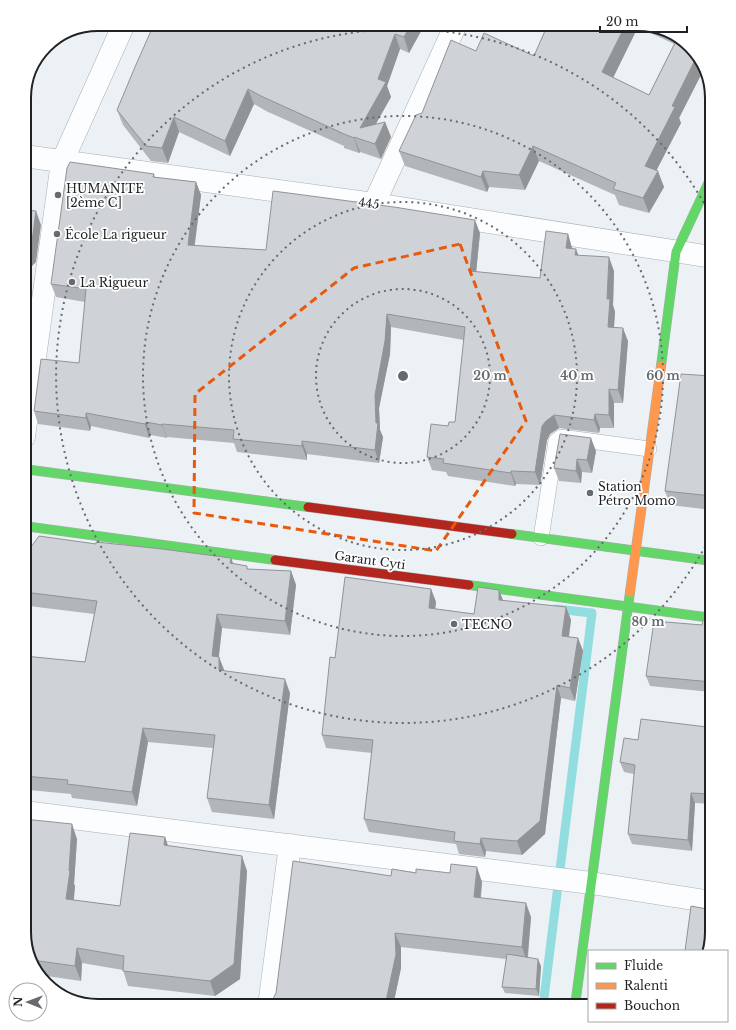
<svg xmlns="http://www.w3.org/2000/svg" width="736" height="1030" viewBox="0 0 736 1030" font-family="'Libre Baskerville',serif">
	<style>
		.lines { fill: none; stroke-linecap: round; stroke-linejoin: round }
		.stream { stroke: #92dde0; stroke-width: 9 }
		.lane-casing { stroke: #abaeb2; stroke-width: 16 }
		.street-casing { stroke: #abaeb2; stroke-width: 23 }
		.fast-casing { stroke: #abaeb2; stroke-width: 10 }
		.slow-casing { stroke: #abaeb2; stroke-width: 10 }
		.jam-casing { stroke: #abaeb2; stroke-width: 10 }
		.lane { stroke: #fcfdfe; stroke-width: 15 }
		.street { stroke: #fcfdfe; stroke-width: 22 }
		.fast { stroke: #63d668; stroke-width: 9 }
		.slow { stroke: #ff974d; stroke-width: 9 }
		.jam { stroke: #b3261e; stroke-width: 9 }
		.wall { fill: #b2b5b9; fill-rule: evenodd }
		.shaded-wall { fill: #919496 }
		.building { fill: #cfd3d7; stroke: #919496 }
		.marked { fill: none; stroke: #e8590c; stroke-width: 3; stroke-dasharray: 8 5; stroke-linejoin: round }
		.ring { fill: none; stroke: #676a6e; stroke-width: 2; stroke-dasharray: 2 4 }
		.poi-dot { fill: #676a6e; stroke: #fff; stroke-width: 1.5 }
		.labels { text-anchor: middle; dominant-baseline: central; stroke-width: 3.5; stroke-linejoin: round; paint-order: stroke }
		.poi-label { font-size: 12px; fill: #1f2124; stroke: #fff; text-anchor: start }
		.street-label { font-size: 12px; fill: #1f2124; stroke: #fff }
		.rim { fill: none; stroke: #1f2124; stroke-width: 2 }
		.centre { fill: #676a6e; stroke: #fff; stroke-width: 2 }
		.ring-label { font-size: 12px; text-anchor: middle; font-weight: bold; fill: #676a6e; stroke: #fff; stroke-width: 3.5; stroke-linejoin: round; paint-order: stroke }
	</style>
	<rect width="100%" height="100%" fill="#ecf1f6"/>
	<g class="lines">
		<path class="stream" d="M543 1006 592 613 556 609"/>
		<g class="lane-casing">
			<path id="lane" d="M541 538 556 441 561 437 649 449"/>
		</g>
		<g class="street-casing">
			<path id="street" d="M24 156 374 204 712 257
				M374 204 456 24
				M24 437 62 162 124 24
				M24 812 591 883 712 902
				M269 1006 290 845"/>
		</g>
		<g class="fast-casing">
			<path id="fast" d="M661 366 676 252 712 175
				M24 469 308 507
				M24 526 275 560
				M512 534 712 561
				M469 585 712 618
				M575 1006 630 592"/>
		</g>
		<g class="slow-casing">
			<path id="slow" d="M630 592 661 366"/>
		</g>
		<g class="jam-casing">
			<path id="jam" d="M308 507 512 534
				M275 560 469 585"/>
		</g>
		<use href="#lane" class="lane"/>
		<use href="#street" class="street"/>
		<use href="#fast" class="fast"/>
		<use href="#slow" class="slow"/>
		<use href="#jam" class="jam"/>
	</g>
	<path class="wall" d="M154 24H425L409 53 400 49 387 86 391 97 376 124 385 122 391 137 381 159 360 152 359 153 344 148V146L266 111 254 104 230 156 179 132 168 163 151 161 123 125 117 110Z
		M548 24H642L675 34 702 61 704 69 679 118 681 123 656 170 664 187 649 213 619 205 615 195 539 161 525 190 489 187 487 192 405 166 399 151 422 113 476 51 534 56ZM638 27 674 44 649 95 613 78Z
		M154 174 155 177 196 182 201 195 194 246 266 250 480 233 476 272 540 278 568 234 572 248 578 255 614 271 613 305 615 312 614 327 628 341 623 403H614V428H600L599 433 559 428 550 434 547 440 540 485 516 484 515 486 448 476 446 472 432 470 427 457 448 426 455 422 464 340 391 327 390 354 379 408 380 430 383 437 379 463 307 454V460L237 452 234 443 167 437V438L151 435 149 438 91 426 90 431 38 424 34 411 79 363 85 302 56 297 51 284Z
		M712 376V510L670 505 665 491Z
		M596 451 592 473 582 472 581 483 559 481 554 468Z
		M96 544 231 558 233 563 249 569 291 571 296 585 290 635 222 628 219 657 224 671 290 693 274 819 212 812 207 798 213 748 148 742 137 806 72 798 71 794 29 790 24 776 27 756H24V656L85 662 94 614 29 606 24 594V589Z
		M431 589 436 602 435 609 474 614 499 590 503 601 566 607 571 620 569 637 578 638 583 651 575 701 561 698 545 834 522 855 486 851 485 857 459 854 456 844 369 832 364 819 372 753 326 748 322 735 335 658Z
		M712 619V804L695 803 692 851 632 844 628 834 634 774 624 772 620 762 638 740 707 727 711 692 650 686 646 676 702 625Z
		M165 837 168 846 247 871 240 979 215 996 128 986 123 970 82 963 81 981 40 975 34 969 24 932 77 839 74 884 75 886 74 900 120 906Z
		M416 873 482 882 481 898 531 917 528 958 541 966 539 996 505 993 502 987 506 959 401 947V968L393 1006H273L391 876Z"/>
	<path class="shaded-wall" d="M411 24H425L409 53 404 37Z
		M626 24H637L638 27 608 88 602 72Z
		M395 34 400 49 387 86 391 97 366 141 360 128Z
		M697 56 702 61 704 69 679 118 681 123 651 181 645 166 672 106Z
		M248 89 254 104 230 156 225 141Z
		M174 117 179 132 168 163 162 148Z
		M385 122 391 137 381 159 375 144Z
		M354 137 360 152 359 153 354 138Z
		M533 146 539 161 525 190 519 175Z
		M483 171 489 187 487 192 481 177Z
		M658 171 664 187 649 213 643 198Z
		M196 182 201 195 193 259 188 245Z
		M36 211 41 225 36 262 24 274V256Z
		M475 220 480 233 475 284 470 271Z
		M568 234 572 248 571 261 566 248Z
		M576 249 581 262 575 255Z
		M609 257 614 271 613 305 615 312 613 340 608 327 607 299Z
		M387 314 391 327 390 354 379 408 380 430 383 437 379 463 375 450V395Z
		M623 328 628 341 623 403 618 390Z
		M609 389 614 403V428L609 415Z
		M86 413 91 426 90 431 86 418Z
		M595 414 600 428 599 433 594 420Z
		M554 415 559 428 550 434 547 440 540 485 535 472 542 426 546 421Z
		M146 422 151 435 149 438 145 424Z
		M162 424 167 437V438L162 425Z
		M591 438 596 451 592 473 587 460Z
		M302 441 307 454V460L302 446Z
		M577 459 582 472 581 483 576 471Z
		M511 471 516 484 515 486 511 473Z
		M231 558 236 572 230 563Z
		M291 571 296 585 290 635 285 621Z
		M431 589 436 602 434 621 429 608Z
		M499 590 504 603 499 600Z
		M566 607 571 620 567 649 562 636Z
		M217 614 222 628 217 670 212 656Z
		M578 638 583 651 575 701 570 688Z
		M219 657 225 672 219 670Z
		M285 679 290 693 274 819 269 805Z
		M557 685 561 698 545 834 522 855 517 841Z
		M143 728 148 742 137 806 132 792Z
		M691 793 695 803 692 851 688 840Z
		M72 824 77 839 74 884 75 886 72 914 66 899 69 871Z
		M165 837 170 852 164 845Z
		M481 838 486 851 485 857 480 844Z
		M242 856 247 871 240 979 215 996 210 981Z
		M477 867 482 882 479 911 474 897Z
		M526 903 531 917 527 962 522 947Z
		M395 933 401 947V968L393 1006H385Z
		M77 948 82 963 81 981 75 966Z
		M538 959 541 966 539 996 536 989Z"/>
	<path class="building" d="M154 24H411L404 37 395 34 378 79 386 82 360 128 385 122 375 144 354 137V138L339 132H340L261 96 248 89 225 141 174 117 162 148 146 146 117 110 135 67Z
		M548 24H626L602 72 649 95 678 37 697 56 672 106 675 107 645 166 658 171 643 198 613 189 616 183 533 146 519 175 483 171 481 177 399 151 416 115 422 113 451 40 476 51 484 33 534 56Z
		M70 162 154 174 153 177 196 182 188 245 266 250 273 191 394 207 475 220 470 271 540 278 546 231 568 234 566 248 576 249 575 255 609 257 607 299H610L608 327 623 328 618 390 609 389V415L595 414 594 420 554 415 546 421 542 426 535 472 511 471V473L443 463 444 459 427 457 431 424 448 426 449 422H455L465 327 387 314 385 341 375 395 376 423H378L375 450 302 441V446L233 439 234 430 162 424V425L146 422 145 424 86 413V418L34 411 41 359 79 363 86 289 51 284 67 168Z
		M24 210 36 211 31 249 24 256Z
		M681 374 712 376V496L665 491Z
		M560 434 591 438 587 460 577 459 576 471 554 468Z
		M39 536 96 544V542L162 549 231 558 230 563 247 566V569L291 571 285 621 217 614 212 656 219 657V670L285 679 269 805 207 798 215 735 143 728 132 792 67 784 68 780 24 776 30 743 24 742V656L85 662 97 601 24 592 31 547Z
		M345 577 431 589 429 608 474 614 478 587 499 590V600L566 607 562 636 578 638 570 688 557 685 540 821 517 841 481 838 480 844 454 841 455 832 364 819 373 740 322 735 330 657 335 658Z
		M712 619V682L646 676 654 621 702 625 703 620Z
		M712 688V794L691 793 688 840 628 834 635 765 620 762 624 738 638 740 641 719 707 727Z
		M24 819 72 824 69 871H70L66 899 120 906 130 833 165 837 164 845 242 856 234 964 210 981 123 971 124 956 77 948 75 966 32 960 24 932Z
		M293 861 391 876 392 869 416 873V869L450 873 451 864 477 867 474 897 526 903 522 947 395 933 396 954 385 1006H273V999L276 993Z
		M691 906 712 910V932L707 951H685Z
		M507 954 538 959 536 989 502 987Z"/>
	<path class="marked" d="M460 244 526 421 436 551 194 513 195 394 354 268Z"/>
	<g class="ring">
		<circle cx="403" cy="376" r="87"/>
		<circle cx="403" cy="376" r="174"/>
		<circle cx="403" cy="376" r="260"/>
		<path d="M711 536A347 347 0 1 1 711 216"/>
	</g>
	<g class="poi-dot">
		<circle cx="58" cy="195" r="4"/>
		<circle cx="57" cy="234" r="4"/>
		<circle cx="72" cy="282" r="4"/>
		<circle cx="590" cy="493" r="4"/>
		<circle cx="454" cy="624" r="4"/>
	</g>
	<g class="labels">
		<g class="poi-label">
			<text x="66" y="188">HUMANITE<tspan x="66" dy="14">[2ème C]</tspan></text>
			<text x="65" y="234">École La rigueur</text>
			<text x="80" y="282">La Rigueur</text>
			<text x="598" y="486">Station<tspan x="598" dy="14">Pétro Momo</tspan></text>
			<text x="462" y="624">TECNO</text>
		</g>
		<g class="street-label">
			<text transform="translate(369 203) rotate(8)">445</text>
			<text transform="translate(370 560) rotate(8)">Garant Cyti</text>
		</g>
	</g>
	<path d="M0 0H736V1030H0ZM98 31H638A67 67 0 0 1 705 98V932A67 67 0 0 1 638 999H98A67 67 0 0 1 31 932V98A67 67 0 0 1 98 31Z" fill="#fff" fill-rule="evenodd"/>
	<path class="rim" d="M98 31H638A67 67 0 0 1 705 98V932A67 67 0 0 1 638 999H98A67 67 0 0 1 31 932V98A67 67 0 0 1 98 31Z"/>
	<circle cx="403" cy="376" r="6" class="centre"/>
	<g class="ring-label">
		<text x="490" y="380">20 m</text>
		<text x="577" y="380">40 m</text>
		<text x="663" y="380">60 m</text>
		<text x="648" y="626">80 m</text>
	</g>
	<rect x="588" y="950" width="140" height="72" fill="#ffffff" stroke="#a5a6a7"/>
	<rect x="596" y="963" width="20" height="6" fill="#63d668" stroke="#a5a6a7"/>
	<text x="624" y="970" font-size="12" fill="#1f2124">Fluide</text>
	<rect x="596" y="983" width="20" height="6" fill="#ff974d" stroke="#a5a6a7"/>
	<text x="624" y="990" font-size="12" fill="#1f2124">Ralenti</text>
	<rect x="596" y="1003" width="20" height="6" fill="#b3261e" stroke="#a5a6a7"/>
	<text x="624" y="1010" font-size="12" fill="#1f2124">Bouchon</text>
	<g transform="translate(28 1002) rotate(271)"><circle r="19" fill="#ffffff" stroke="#a5a6a7"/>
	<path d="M0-3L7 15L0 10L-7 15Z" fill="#676a6e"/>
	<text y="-6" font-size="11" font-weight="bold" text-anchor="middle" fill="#1f2124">N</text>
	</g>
	<path d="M600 26v6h87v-6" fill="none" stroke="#1f2124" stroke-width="2"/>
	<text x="606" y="26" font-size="12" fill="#1f2124" stroke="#ffffff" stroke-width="3" paint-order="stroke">20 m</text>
</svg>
